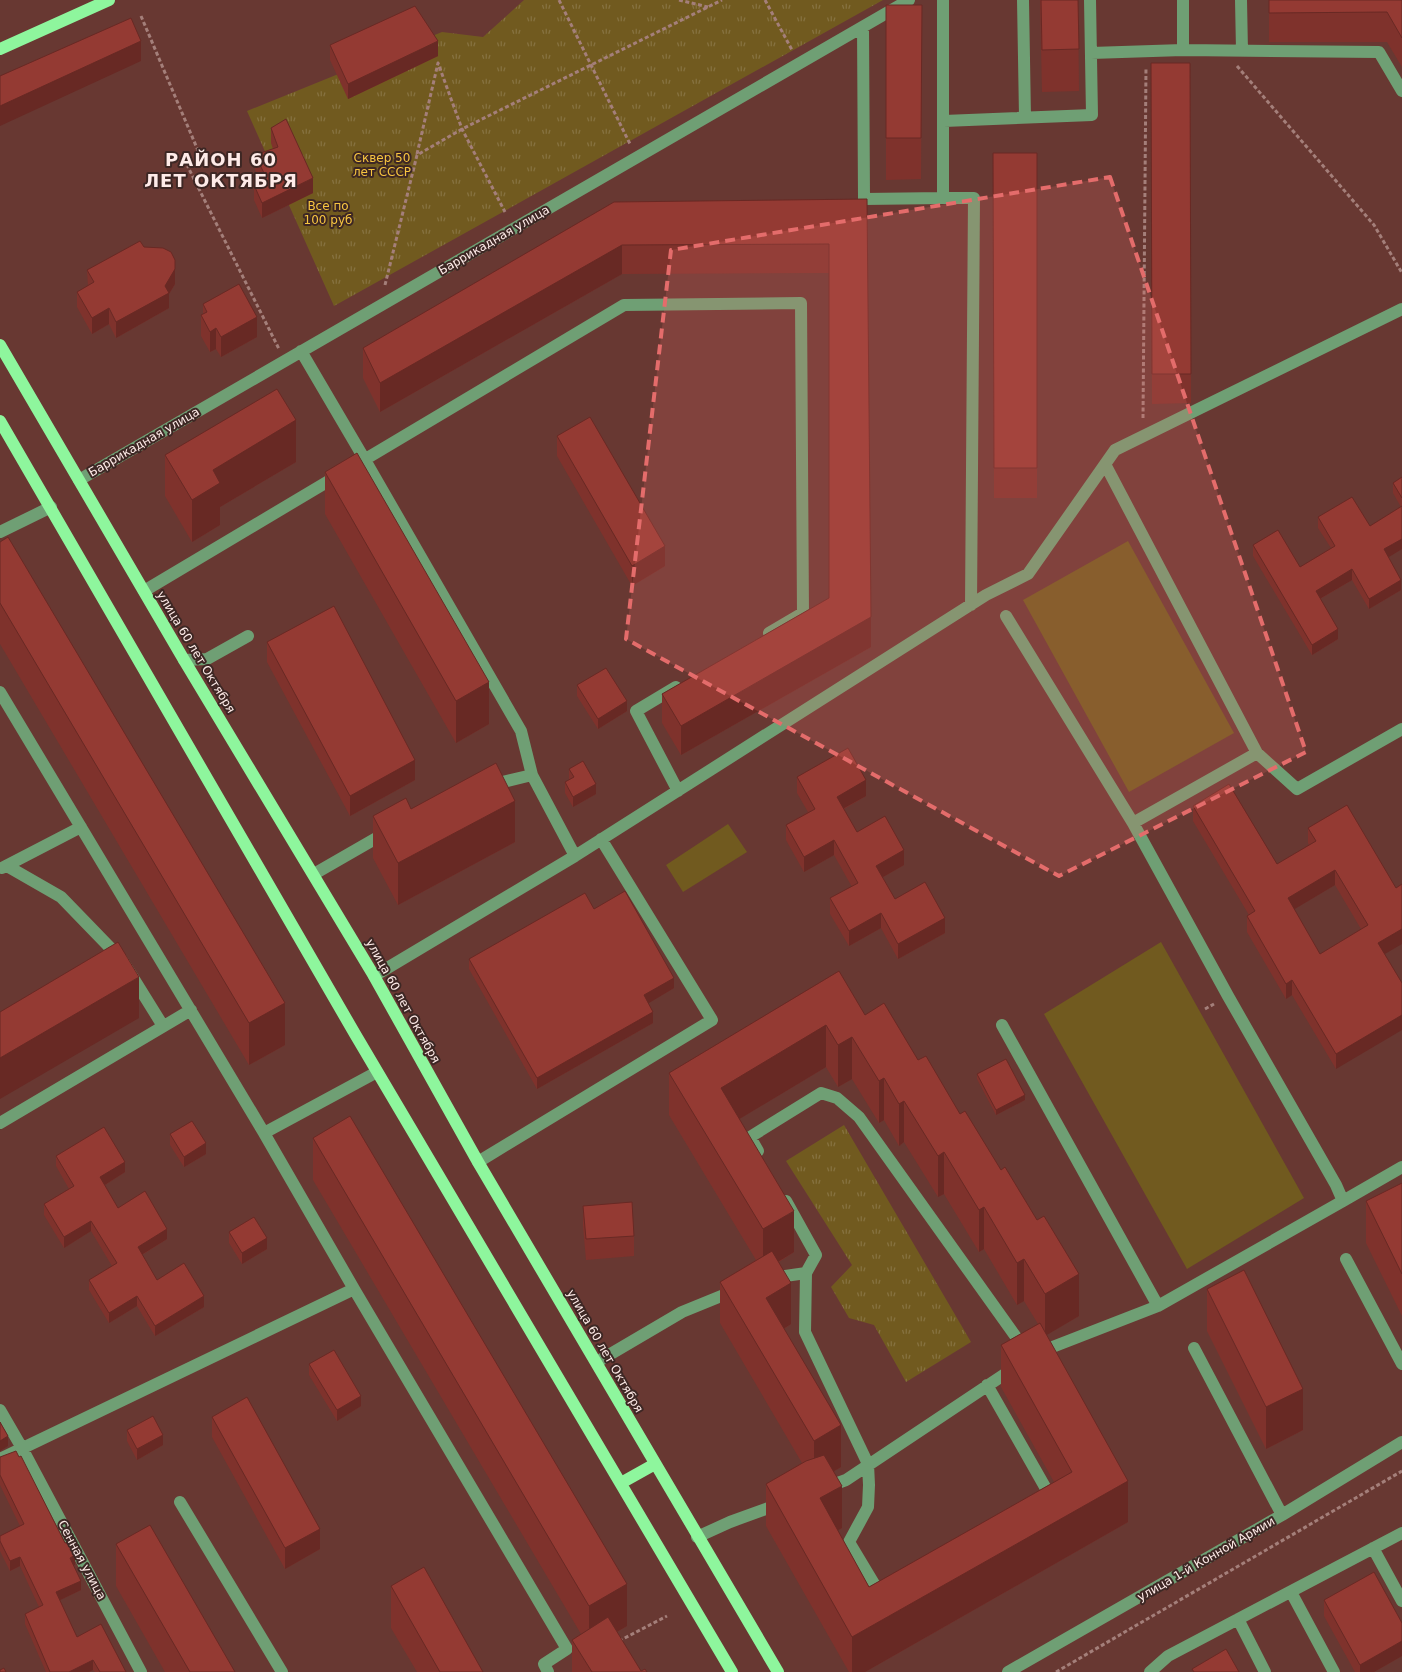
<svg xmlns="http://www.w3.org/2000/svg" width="1402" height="1672" viewBox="0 0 1402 1672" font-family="'DejaVu Sans',sans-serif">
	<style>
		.grass { fill: #715a1f }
		.park { fill: url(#park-tufts) }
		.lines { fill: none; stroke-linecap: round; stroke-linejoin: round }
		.path { stroke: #a47f7a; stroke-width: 3; stroke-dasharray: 4 2.5; stroke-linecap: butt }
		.minor { stroke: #6f9f74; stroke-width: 12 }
		.major { stroke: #8ef69d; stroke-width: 12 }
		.wall { fill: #7f322c; fill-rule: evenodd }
		.shaded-wall { fill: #682924 }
		.building { fill: #943a33; stroke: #682924; fill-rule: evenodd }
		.marked { fill: #e46c6b; fill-opacity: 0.2; stroke: #e46c6b; stroke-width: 4; stroke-dasharray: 10 6; stroke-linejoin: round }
		.labels { text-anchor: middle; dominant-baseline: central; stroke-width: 4; stroke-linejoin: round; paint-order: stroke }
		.park-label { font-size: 12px; fill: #f7c540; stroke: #3d2724 }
		.street-label { font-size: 12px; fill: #feebe8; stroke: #3d2724 }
		.district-label { font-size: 18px; font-weight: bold; letter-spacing: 1px; fill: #feebe8; stroke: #3d2724 }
	</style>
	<defs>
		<pattern id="park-tufts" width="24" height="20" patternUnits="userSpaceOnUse" patternTransform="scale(1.25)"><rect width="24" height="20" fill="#715a1f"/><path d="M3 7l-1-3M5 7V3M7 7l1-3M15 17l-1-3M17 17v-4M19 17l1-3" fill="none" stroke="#867240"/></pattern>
	</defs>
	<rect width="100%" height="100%" fill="#683832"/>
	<path class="grass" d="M1128 541 1234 733 1129 792 1023 600Z
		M728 824 747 852 683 892 666 865Z
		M1161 942 1304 1198 1187 1269 1044 1014Z"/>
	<path class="park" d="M524 0H883L334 306 247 111 442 32 483 37Z
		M844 1125 971 1342 906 1382 874 1325 849 1318 831 1287 852 1265 786 1161Z"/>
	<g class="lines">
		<path class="path" d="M559 0 630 144
			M679 0 708 7
			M765 0 792 50
			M141 16 202 160 188 167 279 349
			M1237 66 1374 225 1402 273
			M417 154 438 63 462 129 505 212
			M385 285 417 155 462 129 722 0
			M1143 418 1146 67
			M1205 1009 1214 1004
			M619 1641 667 1616
			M1056 1672 1402 1471"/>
		<path class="minor" d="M1023 0 1025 117
			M1183 0V50
			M1241 0 1242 51
			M863 27 864 199 943 198V0
			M1091 53 1183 50 1379 52 1402 91
			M944 121 1092 115 1090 0
			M943 198H974L971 605
			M301 351 365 460 521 731 532 775
			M1105 464 1257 753 1297 789 1402 729
			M79 480 909 0
			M0 532 51 507
			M144 591 624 305 801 303 803 613 769 633
			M1006 616 1133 823 1228 996 1336 1185 1343 1201 1402 1167
			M184 660 207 659 248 636
			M676 687 636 711 678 791
			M0 692 264 1133
			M490 785 532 775 575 856
			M1133 823 1257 753
			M7 866 61 897 122 960 163 1026
			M2 868 81 827
			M314 874 387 832
			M374 976 575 856 986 595 1028 574 1115 450 1402 309
			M1002 1025 1158 1306
			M0 1123 191 1010
			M758 1151 750 1137 821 1093 837 1098 859 1117 1026 1351
			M478 1162 712 1020 601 839
			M786 1201 816 1255 806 1273 805 1332 868 1464 869 1485 868 1507 849 1542 882 1597
			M1346 1259 1402 1364
			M771 1278 806 1273
			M354 1289 567 1649 544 1664 548 1672
			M1194 1348 1282 1515
			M1037 1353 1158 1306 1343 1201
			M597 1362 682 1312 736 1290
			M987 1385 1053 1501
			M0 1410 22 1448 141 1672
			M0 1459 354 1289 264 1133 377 1072
			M824 1488 846 1480 1014 1368
			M180 1502 282 1672
			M697 1537 730 1522 782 1503
			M1373 1548 1402 1601
			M1291 1592 1334 1672
			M1238 1619 1265 1672
			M1008 1672 1282 1515 1402 1442
			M1150 1672 1168 1656 1402 1533"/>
		<path class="major" d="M0 49 109 0
			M0 345 184 660 374 976 478 1162 778 1672
			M0 421 355 1034 732 1672
			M621 1483 655 1464"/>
	</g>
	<path class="wall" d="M1040 0H1078L1079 91 1042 92Z
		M1269 0H1402V67L1387 42H1269Z
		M886 5H922L921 179 886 180Z
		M330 45 438 56 348 99 330 60Z
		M1151 63H1190L1191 403 1152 404Z
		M271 128 313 193 262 218 254 200V185L260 181 255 170V155L273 149 271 143Z
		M993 153H1037V498H994Z
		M867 199 871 647 681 755 662 723V694L829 598V273L622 274 380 412 363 378V348L614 202Z
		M144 247 175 284 169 294V308L116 338 109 324 92 334 77 307V292L88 286 87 270Z
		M203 304 257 337 221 357 216 349 210 352 201 336V315L203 314Z
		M557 436 665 566 632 586 557 456Z
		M165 455 296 462 220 507V525L192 542 165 496Z
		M325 472 489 724 456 743 325 514Z
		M1402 477V549L1388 557 1401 590 1369 609 1352 580 1320 599 1338 639 1312 655 1253 556V545L1300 567 1331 548 1318 528V517L1370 526 1401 507 1393 493V483Z
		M0 542 285 1045 249 1065 0 644Z
		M267 642 415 780 350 816 267 662Z
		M577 685 627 711 598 729 577 696Z
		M569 769 596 794 573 807 565 793V782L569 780Z
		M797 777 866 796 844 809 857 832 904 865 883 877 895 899 945 933 898 959 881 928 849 946 830 914V898L852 887 834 855 804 872 786 840V825L808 812 797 793Z
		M1347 805 1385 954 1336 1069 1292 995 1286 999 1247 932V916L1249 915 1193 821V806L1277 864 1309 845 1308 843V828ZM1335 885 1361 929 1320 954 1294 909Z
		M411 809 515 842 398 905 373 858V816Z
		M594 909 674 988 648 1003 653 1023 537 1089 469 969V959Z
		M839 971 865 1015 918 1060 960 1114 1037 1220 1079 1316 1046 1335 1128 1522 865 1672H849L766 1526V1484L802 1463 720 1323V1282L756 1260 669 1115V1073ZM826 1067 838 1087 852 1079 879 1123 884 1120 899 1146 904 1142 938 1197 944 1194 979 1252 984 1249 1017 1305 1024 1301 1038 1324 1001 1345V1387L1054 1482 869 1587 837 1530 842 1528 834 1471 841 1467 784 1329 791 1324 779 1262 794 1252 739 1119Z
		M977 1074 1025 1100 996 1115 977 1079Z
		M170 1134 206 1154 184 1167 170 1145Z
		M313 1138 627 1626 617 1632 641 1671 647 1672H572V1640L581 1634 313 1180Z
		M56 1156 125 1172 105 1185 118 1208 167 1239 142 1255 157 1280 204 1307 155 1336 137 1306 109 1323 89 1290V1280L112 1266 91 1231 64 1248 44 1215V1204L69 1189 56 1166Z
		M1402 1183V1316L1366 1243V1201Z
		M583 1206 634 1236V1256L586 1260 583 1226Z
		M229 1232 267 1249 242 1264 229 1243Z
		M1207 1289 1303 1430 1266 1449 1207 1331Z
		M309 1364 361 1406 337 1421 309 1375Z
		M212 1417 320 1549 285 1569 212 1437Z
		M127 1430 163 1445 137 1460 127 1441Z
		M0 1457 75 1565 74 1566 81 1590 60 1600 77 1637 126 1672H95L93 1670 89 1672H46L25 1624V1614L39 1607 20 1566 10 1571 0 1551V1536L20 1526 0 1485Z
		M116 1544 235 1672H165L116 1586Z
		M391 1586 483 1672H417L391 1628Z
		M1324 1600 1402 1623V1656L1374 1672H1355L1324 1616Z"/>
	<path class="shaded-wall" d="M141 41V61L0 126V106Z
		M438 41V56L348 99V84Z
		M313 178V193L262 218V203Z
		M622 245V274L380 412V383Z
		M175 260V284L169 294V308L116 338V322Z
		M109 308V324L92 334V318Z
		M257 317V337L221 357V337Z
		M216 328V349L210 352V332Z
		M296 420V462L220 507V525L192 542V500L213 470Z
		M1402 539V549L1384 560V549Z
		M665 546V566L632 586V566Z
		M1352 569V580L1316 601V591Z
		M1401 580V590L1369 609V599Z
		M871 617V647L681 755V726Z
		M1338 629V639L1312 655V645Z
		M489 682V724L456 743V701Z
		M627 701V711L598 729V719Z
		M415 760V780L350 816V796Z
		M866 780V796L837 812V797Z
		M596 784V794L573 807V797Z
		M515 801V842L398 905V863Z
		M834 840V855L804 872V857Z
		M904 850V865L876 881V866Z
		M1335 870V885L1288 913V898Z
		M881 913V928L849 946V931Z
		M945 918V933L898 959V944Z
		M1402 929V944L1378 958V943Z
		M139 977V1018L0 1099V1058Z
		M674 978V988L644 1006V995Z
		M1292 980V995L1286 999V984Z
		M285 1003V1045L249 1065V1023Z
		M653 1012V1023L537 1089V1078Z
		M1402 1015V1030L1336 1069V1054Z
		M826 1025V1067L721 1130V1088Z
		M852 1037V1079L838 1087V1045Z
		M884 1078V1120L879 1123V1081Z
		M1025 1095V1100L996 1115V1110Z
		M904 1101V1142L899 1146V1104Z
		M206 1143V1154L184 1167V1157Z
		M944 1152V1194L938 1197V1156Z
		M125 1162V1172L100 1188V1177Z
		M984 1207V1249L979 1252V1210Z
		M794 1211V1252L763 1271V1229Z
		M91 1221V1231L64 1248V1237Z
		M167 1229V1239L138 1257V1247Z
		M267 1238V1249L242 1264V1253Z
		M1024 1259V1301L1017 1305V1263Z
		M1079 1274V1316L1045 1336V1294Z
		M791 1283V1324L766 1340V1298Z
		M137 1296V1306L109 1323V1313Z
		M204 1296V1307L155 1336V1326Z
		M1303 1389V1430L1266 1449V1407Z
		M361 1396V1406L337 1421V1410Z
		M841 1425V1467L814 1483V1441Z
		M163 1435V1445L137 1460V1449Z
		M8 1436V1446L0 1451V1441Z
		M1128 1481V1522L865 1672H852V1637Z
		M842 1486V1528L820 1540V1498Z
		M320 1529V1549L285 1569V1548Z
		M75 1555V1565L70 1567V1558Z
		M20 1557V1566L10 1571V1561Z
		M81 1581V1590L56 1602V1592Z
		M627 1584V1626L589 1648V1606Z
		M1402 1641V1656L1374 1672H1360V1665Z
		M93 1660V1670L89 1672H69Z"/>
	<path class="building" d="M1041 0H1078L1079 49 1042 50Z
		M1269 0H1402V38L1387 12 1269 13Z
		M886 5H922L921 138H886Z
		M415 6 438 41 348 84 330 45Z
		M131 18 141 41 0 106V76Z
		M1151 63H1190L1191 374H1152Z
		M286 119 313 178 262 203 254 185 266 177 255 155 278 147 271 128Z
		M993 153H1037V468H994Z
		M867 199 871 617 681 726 662 694 829 598V244L622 245 380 383 363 348 614 202Z
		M140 241 144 247 163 248 171 252 175 260V269L165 286 169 293 116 322 109 308 92 318 77 292 94 282 87 270Z
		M239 284 257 317 221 337 216 328 210 332 201 315 207 312 203 304Z
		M277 389 296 420 213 470 220 483 192 500 165 455Z
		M590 417 665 546 632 566 557 436Z
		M357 453 489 682 456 701 325 472Z
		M1402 477V498L1393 483Z
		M1352 497 1370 526 1402 506V539L1384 549 1401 580 1369 599 1352 569 1316 591 1338 629 1312 645 1253 545 1278 530 1300 567 1335 546 1318 517Z
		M8 537 285 1003 249 1023 0 603V542Z
		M334 606 415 760 350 796 267 642Z
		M606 668 627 701 598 719 577 685Z
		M848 748 866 780 837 797 857 832 885 816 904 850 876 866 895 899 925 882 945 918 898 944 881 913 849 931 830 898 858 883 834 840 804 857 786 825 815 809 797 777Z
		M583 761 596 784 573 797 565 782 574 777 569 769Z
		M496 763 515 801 398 863 373 816 406 798 411 809Z
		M1229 784 1277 864 1316 841 1308 828 1347 805 1396 888 1402 884V929L1378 943 1402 983V1015L1336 1054 1292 980 1286 984 1247 916 1255 911 1193 806ZM1335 870 1368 925 1320 954 1288 898Z
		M625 891 674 978 644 995 653 1012 537 1078 469 959 585 893 594 909Z
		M118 942 139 977 0 1058V1012Z
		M839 971 865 1015 884 1003 918 1060 926 1056 960 1114 965 1111 1001 1170 1005 1167 1037 1220 1044 1216 1079 1274 1045 1294 1024 1259 1017 1263 984 1207 979 1210 944 1152 938 1156 904 1101 899 1104 884 1078 879 1081 852 1037 838 1045 826 1025 721 1088 794 1211 763 1229 669 1073Z
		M1006 1059 1025 1095 996 1110 977 1074Z
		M350 1116 627 1584 589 1606 313 1138Z
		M192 1121 206 1143 184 1157 170 1134Z
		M104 1127 125 1162 100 1177 118 1208 145 1191 167 1229 138 1247 157 1280 184 1263 204 1296 155 1326 137 1296 109 1313 89 1280 117 1263 91 1221 64 1237 44 1204 74 1186 56 1156Z
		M1402 1183V1274L1366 1201Z
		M632 1202 634 1236 586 1239 583 1206Z
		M254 1217 267 1238 242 1253 229 1232Z
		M772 1251 791 1283 766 1298 841 1425 814 1441 720 1282Z
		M1244 1270 1303 1389 1266 1407 1207 1289Z
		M1040 1323 1128 1481 852 1637 766 1484 806 1461 824 1455 842 1486 820 1498 869 1587 1072 1472 1001 1345Z
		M334 1350 361 1396 337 1410 309 1364Z
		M247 1397 320 1529 285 1548 212 1417Z
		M153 1416 163 1435 137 1449 127 1430Z
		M0 1422 8 1436 0 1441Z
		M16 1451 19 1457 21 1456 65 1543 68 1542 75 1555 70 1558 81 1581 56 1592 77 1637 101 1624 126 1672H100L93 1660 69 1672H50L25 1614 43 1605 20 1557 10 1561 0 1541V1536L24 1524 0 1475V1457Z
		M150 1525 235 1672H190L116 1544Z
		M424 1567 483 1672H440L391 1586Z
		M1374 1572 1402 1623V1641L1360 1665 1324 1600Z
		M608 1617 641 1671 645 1669 647 1672H592L572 1640Z
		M1226 1649 1239 1672H1194L1192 1669Z
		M4 1668 6 1672H0V1670Z"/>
	<path class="marked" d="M1110 177 1306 752 1059 876 626 639 671 250Z"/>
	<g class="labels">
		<g class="park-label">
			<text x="382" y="158">Сквер 50<tspan x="382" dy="14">лет СССР</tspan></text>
			<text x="328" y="206">Все по<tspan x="328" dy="14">100 руб</tspan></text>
		</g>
		<g class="street-label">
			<text transform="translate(494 240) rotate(-30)">Баррикадная улица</text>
			<text transform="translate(144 442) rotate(-30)">Баррикадная улица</text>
			<text transform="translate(196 652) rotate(59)">улица 60 лет Октября</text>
			<text transform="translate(403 1001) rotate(61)">улица 60 лет Октября</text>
			<text transform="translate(605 1351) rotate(60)">улица 60 лет Октября</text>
			<text transform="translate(1206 1559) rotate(-30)">улица 1-й Конной Армии</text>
			<text transform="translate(82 1560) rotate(62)">Сенная улица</text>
		</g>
		<g class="district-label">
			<text x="221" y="159">РАЙОН 60<tspan x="221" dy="21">ЛЕТ ОКТЯБРЯ</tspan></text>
		</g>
	</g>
</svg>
